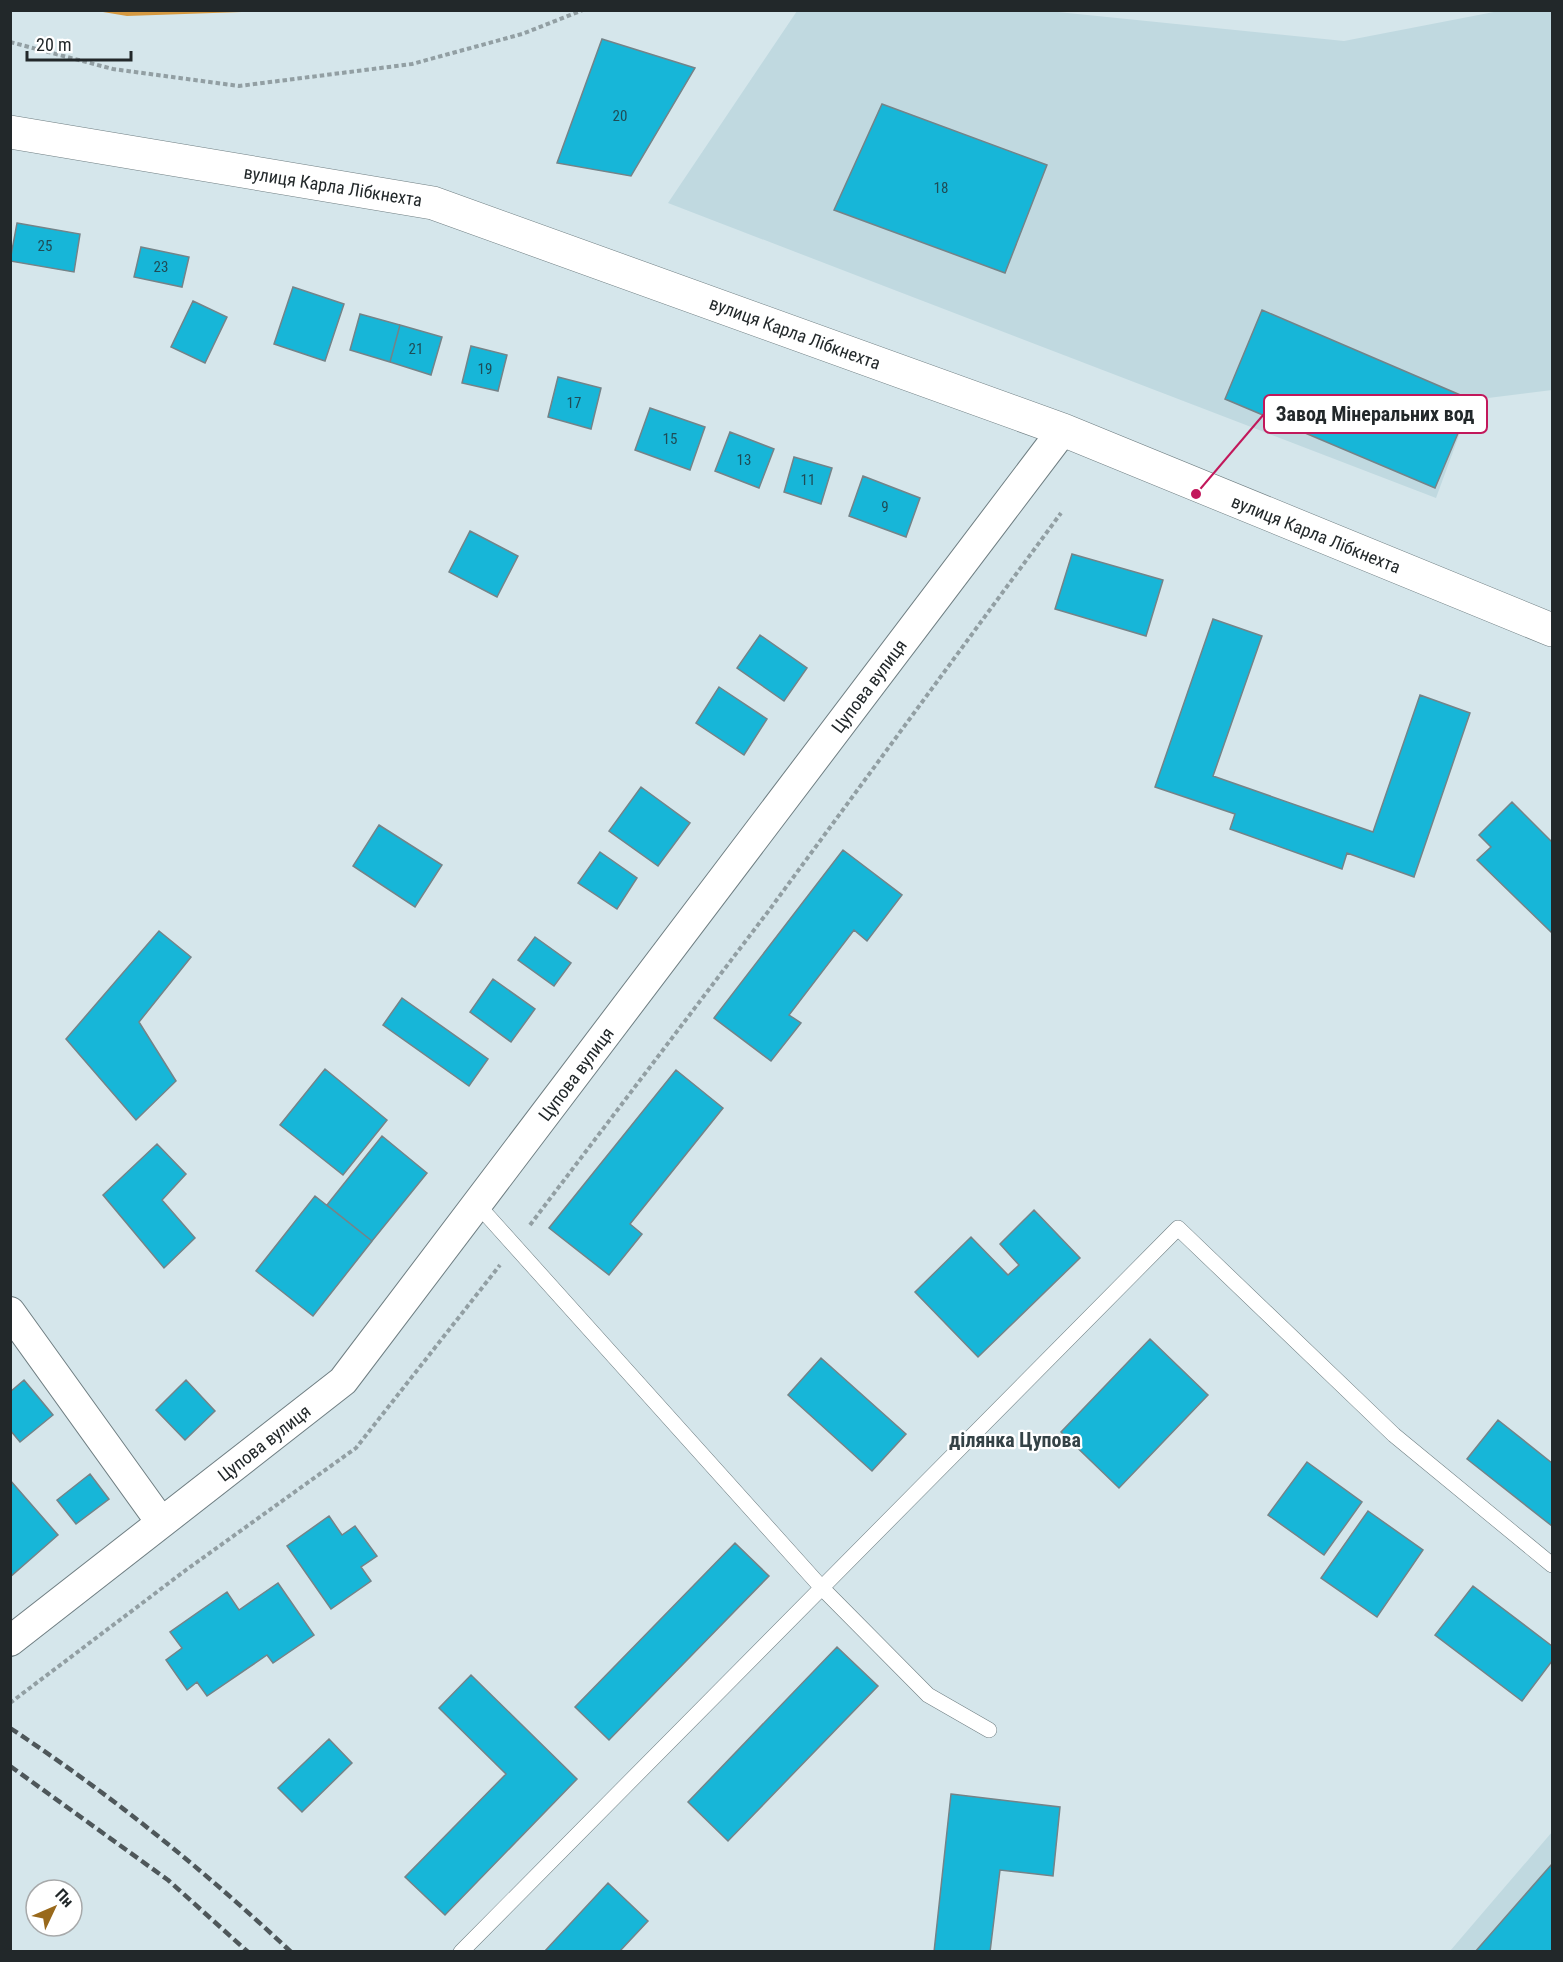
<svg xmlns="http://www.w3.org/2000/svg" width="1563" height="1962" viewBox="0 0 1563 1962" font-family="'Roboto Condensed',sans-serif">
	<style>
		.built { fill: #c0d9e0 }
		.water { fill: #d59940 }
		.building { fill: #17b6d8; stroke: #748388; stroke-width: 1.5 }
		.lines { fill: none; stroke-linecap: round; stroke-linejoin: round }
		.lane-casing { stroke: #6f7e82; stroke-width: 16 }
		.street-casing { stroke: #6f7e82; stroke-width: 32 }
		.secondary-casing { stroke: #6f7e82; stroke-width: 34 }
		.path { stroke: #929fa3; stroke-width: 4; stroke-dasharray: 4.5 3; stroke-linecap: butt }
		.lane { stroke: #fff; stroke-width: 15 }
		.street { stroke: #fff; stroke-width: 30 }
		.secondary { stroke: #fff; stroke-width: 33 }
		.rail { stroke: #4e575a; stroke-width: 4.5; stroke-dasharray: 9 4.5; stroke-linecap: butt }
		.labels { text-anchor: middle; dominant-baseline: central; stroke-width: 4.5; stroke-linejoin: round; paint-order: stroke }
		.number-label { font-size: 15px; fill: #1f4c56 }
		.street-label { font-size: 18px; fill: #22282a; stroke: #fff }
		.neighbourhood-label { font-size: 20px; font-weight: bold; fill: #344246; stroke: #fff }
		.leader { fill: none; stroke: #c2185b; stroke-width: 2 }
		.callout-dot { fill: #c2185b; stroke: #fff; stroke-width: 2 }
		.callout { fill: #fff; stroke: #c2185b; stroke-width: 2 }
		.callout-label { font-size: 20px; text-anchor: middle; font-weight: bold; fill: #22282a }
	</style>
	<rect width="100%" height="100%" fill="#d5e6eb"/>
	<path class="built" d="M797 11H1048L1344 41 1499 11H1552V390L1472 400 1436 498 668 203Z
		M1552 1832V1951H1450Z"/>
	<path class="water" d="M97 11H267L127 16Z"/>
	<path class="building" d="M602 39 695 68 631 176 557 163Z
		M882 104 1047 165 1005 273 834 210Z
		M17 223 80 234 74 272 10 261Z
		M141 247 189 257 182 287 134 277Z
		M293 287 344 304 325 361 274 344Z
		M193 301 227 317 205 363 171 347Z
		M1262 310 1472 400 1435 488 1225 399Z
		M360 314 400 325 390 362 350 350Z
		M400 325 442 337 431 375 390 362Z
		M471 346 507 355 498 391 462 383Z
		M558 377 601 388 591 429 548 417Z
		M650 408 705 427 690 470 635 450Z
		M730 432 774 449 759 488 715 471Z
		M794 457 832 468 821 504 784 492Z
		M863 476 920 498 906 537 849 516Z
		M470 531 518 556 497 597 449 572Z
		M1072 554 1163 580 1146 636 1055 609Z
		M1213 619 1262 636 1213 776 1373 832 1420 695 1470 713 1414 877 1347 853 1342 869 1230 829 1235 814 1155 787Z
		M760 635 807 668 784 701 737 668Z
		M719 687 767 719 744 755 696 723Z
		M641 787 690 823 658 866 609 831Z
		M1512 802 1552 842V933L1477 860 1491 847 1479 835Z
		M379 825 442 865 415 907 353 866Z
		M843 850 902 895 867 941 854 930 789 1015 801 1023 771 1061 714 1018Z
		M600 852 637 878 617 909 578 883Z
		M159 931 191 957 139 1022 176 1081 136 1120 66 1039Z
		M535 937 571 963 554 986 518 960Z
		M493 979 535 1009 511 1042 470 1012Z
		M402 998 488 1059 469 1086 383 1025Z
		M325 1069 387 1120 343 1175 280 1125Z
		M676 1070 723 1108 630 1224 642 1234 609 1275 549 1228Z
		M382 1136 427 1173 372 1241 327 1205Z
		M157 1144 186 1174 162 1200 195 1238 164 1268 103 1195Z
		M315 1196 372 1241 313 1316 256 1271Z
		M1034 1210 1080 1258 978 1357 915 1292 971 1237 1008 1275 1019 1265 1000 1244Z
		M1150 1339 1208 1395 1119 1488 1061 1432Z
		M821 1358 906 1434 872 1471 788 1395Z
		M24 1380 53 1415 20 1442 10 1430V1392Z
		M186 1380 215 1411 185 1440 156 1410Z
		M1498 1420 1552 1463V1526L1467 1459Z
		M1307 1462 1362 1502 1324 1555 1268 1515Z
		M90 1474 109 1499 76 1524 57 1500Z
		M10 1480 58 1535 10 1577Z
		M1368 1511 1423 1550 1377 1617 1321 1578Z
		M329 1516 342 1535 355 1526 377 1556 361 1567 371 1581 331 1609 287 1546Z
		M735 1543 769 1576 609 1740 575 1707Z
		M278 1583 314 1635 273 1663 267 1655 207 1696 197 1682 187 1690 166 1660 182 1648 170 1632 227 1592 239 1610Z
		M1473 1586 1552 1646V1661L1522 1701 1435 1635Z
		M837 1647 878 1686 728 1841 688 1802Z
		M471 1675 577 1779 445 1915 405 1877 506 1774 439 1708Z
		M329 1739 352 1763 302 1812 278 1788Z
		M951 1794 1060 1807 1053 1876 1000 1870 990 1952H934Z
		M1552 1864V1952H1475Z
		M608 1883 648 1921 619 1952H544Z"/>
	<g class="lines">
		<g class="lane-casing">
			<path id="lane" d="M477 1204 822 1588 928 1695 989 1730
				M461 1952 1178 1228 1394 1435 1552 1565"/>
		</g>
		<g class="street-casing">
			<path id="street" d="M10 1312 161 1522
				M10 1641 343 1381 1063 430"/>
		</g>
		<g class="secondary-casing">
			<path id="secondary" d="M10 132 433 203 1063 430 1552 630"/>
		</g>
		<path class="path" d="M10 42 113 69 239 86 412 64 522 34 583 10
			M530 1225 770 909 1061 513
			M10 1703 186 1570 356 1448 500 1265"/>
		<use href="#lane" class="lane"/>
		<use href="#street" class="street"/>
		<use href="#secondary" class="secondary"/>
		<path class="rail" d="M10 1728C110 1794 204 1870 291 1952
			M10 1766 168 1880 248 1952"/>
	</g>
	<g class="labels">
		<g class="number-label">
			<text x="620" y="116">20</text>
			<text x="941" y="188">18</text>
			<text x="45" y="246">25</text>
			<text x="161" y="267">23</text>
			<text x="416" y="349">21</text>
			<text x="485" y="369">19</text>
			<text x="574" y="403">17</text>
			<text x="670" y="439">15</text>
			<text x="744" y="460">13</text>
			<text x="808" y="480">11</text>
			<text x="885" y="507">9</text>
		</g>
		<g class="street-label">
			<text transform="translate(333 186) rotate(9)">вулиця Карла Лібкнехта</text>
			<text transform="translate(795 333) rotate(20)">вулиця Карла Лібкнехта</text>
			<text transform="translate(1316 534) rotate(22)">вулиця Карла Лібкнехта</text>
			<text transform="translate(869 686) rotate(-53)">Цупова вулиця</text>
			<text transform="translate(576 1074) rotate(-53)">Цупова вулиця</text>
			<text transform="translate(264 1443) rotate(-38)">Цупова вулиця</text>
		</g>
		<g class="neighbourhood-label">
			<text x="1015" y="1440">ділянка Цупова</text>
		</g>
	</g>
	<path class="leader" d="M1196 494L1264 414"/>
	<circle class="callout-dot" cx="1196" cy="494" r="6"/>
	<rect class="callout" x="1264" y="395" width="223" height="38" rx="6"/>
	<g class="callout-label">
		<text x="1375" y="421">Завод Мінеральних вод</text>
	</g>
	<rect width="1563" height="1962" fill="none" stroke="#22282a" stroke-width="24"/>
	<g transform="translate(54 1908) rotate(46)"><circle r="28" fill="#ffffff" stroke="#a7a9aa" stroke-width="1.5"/>
	<path d="M0-4.5L10 22L0 15L-10 22Z" fill="#99691b"/>
	<text y="-9" font-size="16" font-weight="bold" text-anchor="middle" fill="#22282a">Пн</text>
	</g>
	<path d="M27 51v9h104v-9" fill="none" stroke="#22282a" stroke-width="3"/>
	<text x="36" y="51" font-size="18" fill="#22282a" stroke="#ffffff" stroke-width="4.5" paint-order="stroke">20 m</text>
</svg>
